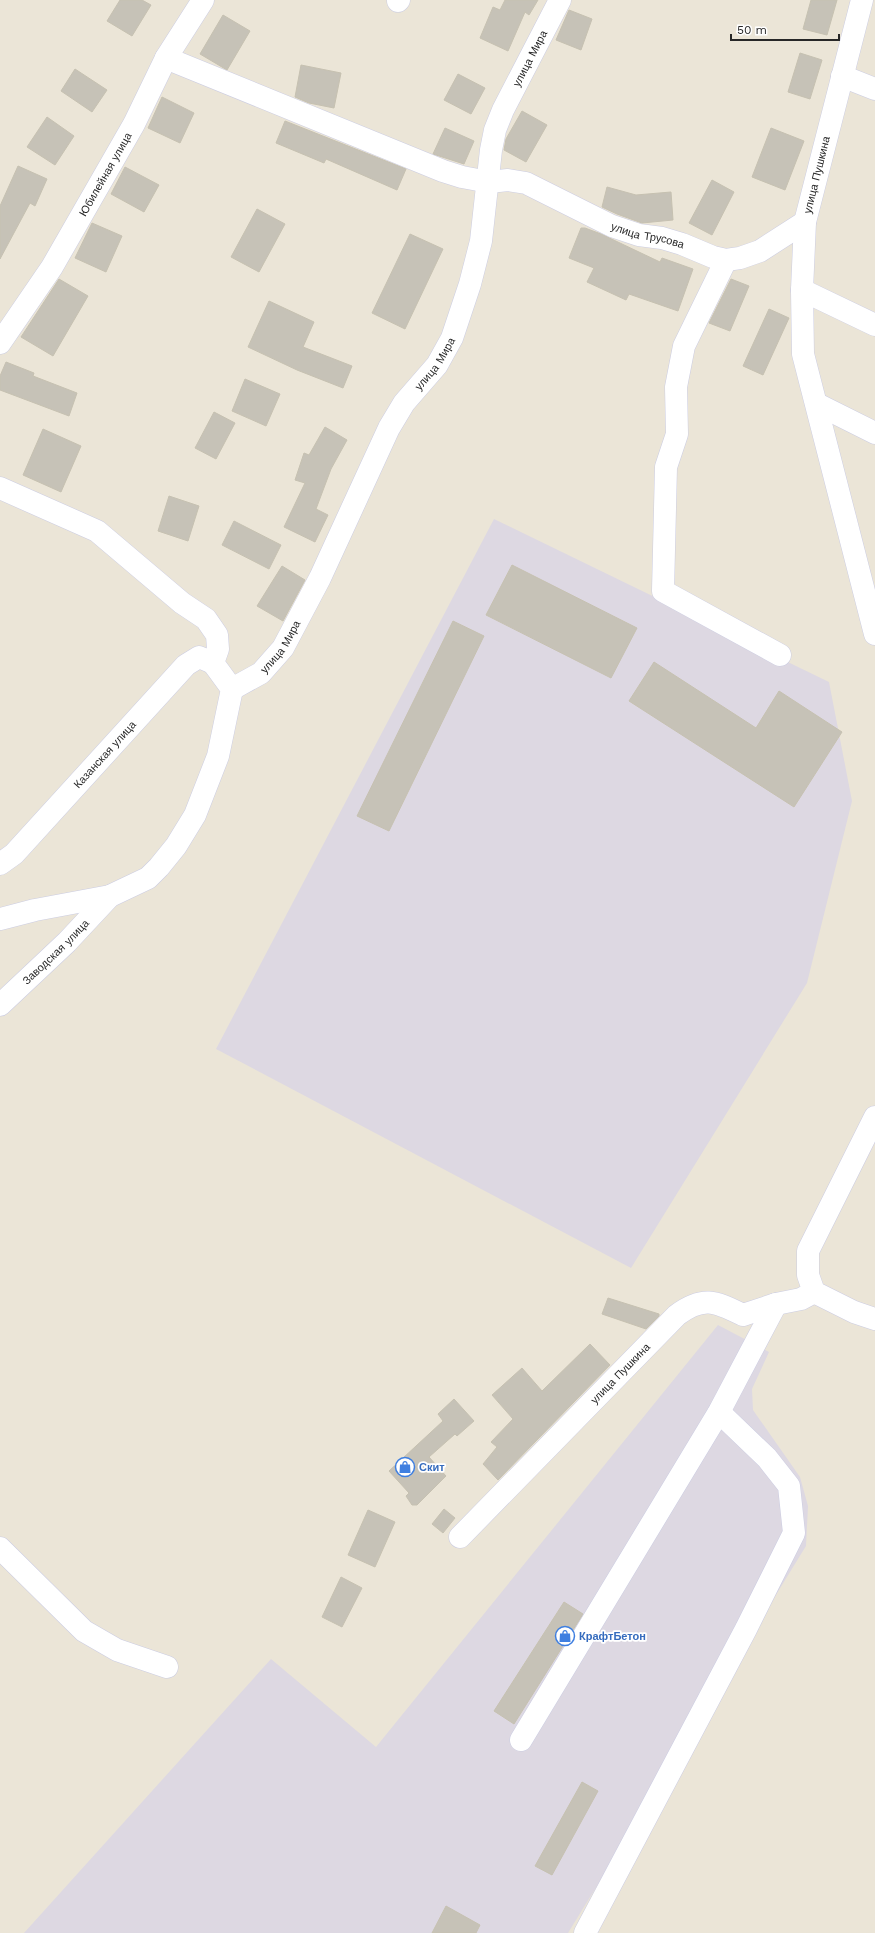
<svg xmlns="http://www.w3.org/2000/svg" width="875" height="1933" viewBox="0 0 875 1933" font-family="'Work Sans',sans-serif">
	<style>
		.industrial { fill: #ddd8e2 }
		.building { fill: #c6c2b7; stroke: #c6c1b1 }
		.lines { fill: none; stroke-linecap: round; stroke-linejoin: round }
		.minor-casing { stroke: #cccde2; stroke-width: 23 }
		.minor { stroke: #fff; stroke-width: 22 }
		.labels { text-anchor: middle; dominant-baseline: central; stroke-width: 3.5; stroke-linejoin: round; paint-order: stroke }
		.street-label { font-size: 11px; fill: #272727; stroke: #fff }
		.shop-label { font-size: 11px; font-weight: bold; fill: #366cbe; stroke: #fff; text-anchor: start }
	</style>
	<rect width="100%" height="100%" fill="#ebe5d7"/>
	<path class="industrial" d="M494 519 829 682 852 801 807 983 631 1268 216 1049Z
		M718 1325 769 1352 752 1389 753 1410 800 1477 808 1506 806 1546 568 1933H24L271 1659 376 1747Z"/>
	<path class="building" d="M120 0H142L151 5 132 36 107 21Z
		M505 0H538L529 15 525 12 508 51 480 38 493 7 500 10Z
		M811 0H837L827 35 803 29Z
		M569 10 592 19 581 50 556 40Z
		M223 15 250 31 227 70 200 54Z
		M800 53 822 60 810 99 788 92Z
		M301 65 341 73 334 108 309 103 295 97Z
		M75 69 107 90 92 112 61 91Z
		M458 74 485 88 471 114 444 100Z
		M162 97 194 113 180 143 148 128Z
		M522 111 547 125 526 162 504 150 506 139Z
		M47 117 74 136 55 165 27 147Z
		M285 121 406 169 397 190 326 159 324 163 276 143Z
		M445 128 474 141 464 164 433 154Z
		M771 128 804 141 785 190 752 177Z
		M18 166 47 179 35 206 30 203 0 259V206Z
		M125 167 159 185 144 212 111 194Z
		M712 180 734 192 712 235 689 223Z
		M607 187 636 195 671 192 673 220 642 223 617 214 602 207Z
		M257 209 285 224 259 272 231 257Z
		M92 223 122 236 106 272 75 258Z
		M581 228H585L601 234 660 262 662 258 693 269 678 311 629 294 626 300 587 282 594 268 569 258Z
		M410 234 443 249 405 329 372 313Z
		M59 279 88 296 53 356 21 337Z
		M731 279 749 286 730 331 709 323Z
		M269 301 314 322 303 347 352 366 343 388 297 370 248 347Z
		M769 309 789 318 763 375 743 366Z
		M6 362 34 373 33 376 77 393 69 416 0 390V376Z
		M245 379 280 394 266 426 232 411Z
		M214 412 235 423 216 459 195 448Z
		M325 427 347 440 331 469 316 509 328 515 315 542 284 527 305 483 295 480 304 453 309 455Z
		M43 429 81 446 61 492 23 475Z
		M169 496 199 506 188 541 158 531Z
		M234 521 281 545 269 569 222 545Z
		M512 565 637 628 611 678 486 615Z
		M282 566 305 580 283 621 257 606Z
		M453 621 484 636 389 831 357 816Z
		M654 662 756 728 779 691 842 732 794 807 629 701Z
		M608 1298 659 1314V1316L646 1329 602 1314Z
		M590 1344 610 1365 498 1480 483 1464 497 1447 491 1442 513 1419 492 1395 522 1368 542 1391Z
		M454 1399 474 1421 457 1436 455 1434 429 1457 446 1476 417 1505H412L406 1496 409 1493 389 1471 443 1421 438 1414Z
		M444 1509 455 1518 443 1533 432 1524Z
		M368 1510 395 1522 375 1567 348 1555Z
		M341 1577 362 1588 342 1627 322 1617Z
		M564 1602 583 1614 514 1724 494 1711Z
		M582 1782 598 1791 552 1875 535 1866Z
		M446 1906 480 1925 476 1933H432Z"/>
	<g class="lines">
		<g class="minor-casing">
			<g id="minor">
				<path d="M862 0 805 222 802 290 803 354 875 634"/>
				<path d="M398 1 399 0"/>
				<path id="s1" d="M166 58 443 171 462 177 489 182 508 180 526 183 612 226 639 235 662 238 682 244 713 257 726 260 740 258 760 251 805 222"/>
				<path d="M842 76 875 89"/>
				<path d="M726 260 684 346 676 387 677 434 666 467 663 591 780 655"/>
				<path d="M802 290 875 325"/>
				<path id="s2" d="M0 343 52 267 134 124 166 58 203 0"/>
				<path d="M817 404 875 433"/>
				<path d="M0 488 97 531 182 603 206 619 217 635 218 649 213 663 232 689 218 756 195 815 176 846 159 867 148 878 110 896 35 910 0 919"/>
				<path id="s3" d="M232 689 261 673 283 648 320 578 389 428 404 403 437 365 452 338 470 284 481 241 491 150 495 130 503 110 560 0"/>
				<path id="s4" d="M0 864 14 854 186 665 199 657 213 663"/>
				<path id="s5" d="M0 1005 67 942 110 896"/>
				<path d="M875 1117 808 1251V1275L814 1292 854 1312 875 1319"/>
				<path id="s6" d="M460 1537 677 1315C704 1295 716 1302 743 1315L776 1304 801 1299 814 1292"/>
				<path d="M0 1548 84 1631 117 1650 167 1667"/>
				<path d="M521 1740 719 1412 776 1304"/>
				<path d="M585 1933 746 1629 794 1533 789 1486 767 1458 719 1412"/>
			</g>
		</g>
		<use href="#minor" class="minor"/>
	</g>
	<defs>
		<g id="shop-ring" transform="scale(1)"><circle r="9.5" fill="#fff" stroke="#3f7fe0" stroke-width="1.5"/><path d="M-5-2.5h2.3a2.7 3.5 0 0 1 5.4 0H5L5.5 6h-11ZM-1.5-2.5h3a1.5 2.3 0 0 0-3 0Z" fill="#3f7fe0"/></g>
	</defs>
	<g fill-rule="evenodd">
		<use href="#shop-ring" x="405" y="1467"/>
		<use href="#shop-ring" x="565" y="1636"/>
	</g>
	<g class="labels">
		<g class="street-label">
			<text stroke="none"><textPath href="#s3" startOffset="714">улица Мира</textPath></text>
			<text stroke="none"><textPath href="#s2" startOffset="199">Юбилейная улица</textPath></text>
			<text transform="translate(817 175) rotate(-76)">улица Пушкина</text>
			<text stroke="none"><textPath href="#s1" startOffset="517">улица Трусова</textPath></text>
			<text stroke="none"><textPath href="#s3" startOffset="390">улица Мира</textPath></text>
			<text stroke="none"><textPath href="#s3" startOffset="66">улица Мира</textPath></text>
			<text stroke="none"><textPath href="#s4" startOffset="152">Казанская улица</textPath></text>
			<text stroke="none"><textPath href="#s5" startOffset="77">Заводская улица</textPath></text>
			<text stroke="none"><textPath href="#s6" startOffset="229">улица Пушкина</textPath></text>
		</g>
		<g class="shop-label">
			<text x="419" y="1467">Скит</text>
			<text x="579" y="1636">КрафтБетон</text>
		</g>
	</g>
	<path d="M731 34v6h108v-6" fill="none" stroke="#272727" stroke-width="2"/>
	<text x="737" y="34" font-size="12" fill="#272727" stroke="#ffffff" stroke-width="3" paint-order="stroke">50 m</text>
</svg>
